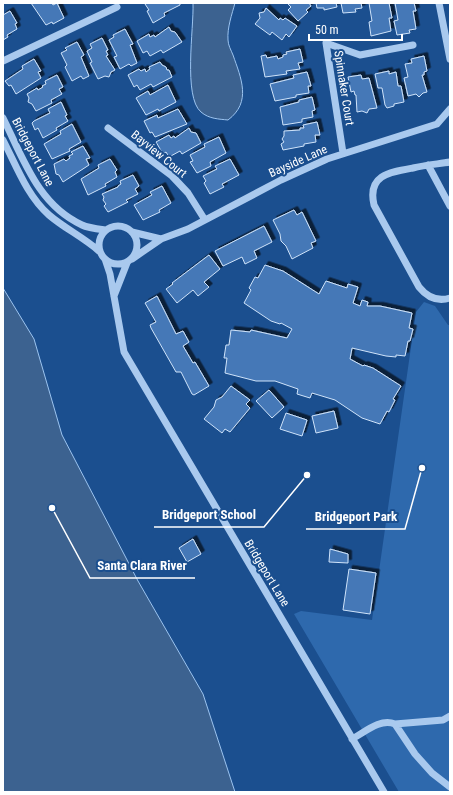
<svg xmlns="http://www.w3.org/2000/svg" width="453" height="795" viewBox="0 0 453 795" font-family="'Roboto Condensed',sans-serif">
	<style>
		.green { fill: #2e69ad }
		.water { fill: #3c6290; stroke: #9cc4f0 }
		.building { fill: #4478b7; stroke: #cfe3fa; filter: url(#shadow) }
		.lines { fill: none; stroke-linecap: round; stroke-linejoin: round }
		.minor { stroke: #a9c9ee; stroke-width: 7 }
		.labels { text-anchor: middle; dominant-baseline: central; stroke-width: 4; stroke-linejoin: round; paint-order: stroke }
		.street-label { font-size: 12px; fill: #fff; stroke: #1b4f8f }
		.leader { fill: none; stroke: #fff; stroke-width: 1.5 }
		.callout-dot { fill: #fff; stroke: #1b4f8f; stroke-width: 1.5 }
		.callout-label { font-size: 13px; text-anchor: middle; font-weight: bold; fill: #fff; stroke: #1b4f8f; stroke-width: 4; stroke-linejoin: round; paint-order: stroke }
	</style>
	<defs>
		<filter id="shadow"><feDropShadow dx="3.5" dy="-3.5" stdDeviation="0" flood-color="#0009"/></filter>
	</defs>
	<rect width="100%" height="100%" fill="#1b4f8f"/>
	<path class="green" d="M424 302 435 306 448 325H450V792H399L294 614 301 611 372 620 416 312Z"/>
	<path class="water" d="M193 3H235C232 14 227 28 228 40 228 45 231 50 233 55 241 78 252 102 228 120 219 119 209 119 201 112 183 97 194 28 193 3Z
		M3 288 34 339 62 435 138 581 203 694 235 792H3Z"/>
	<path class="building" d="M31 3H52L53 5 57 3 64 18 53 24 52 22 46 25Z
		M148 3H180V5L164 13 165 16 153 23 147 11 149 10 145 4Z
		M287 3H309L311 6 306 10 308 12 298 21 288 10 291 7Z
		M316 3H336L337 7 324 10V8H317Z
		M341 3H361L362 8 355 9 356 12 343 13Z
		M369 3H389L392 18H389L391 31 371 36 369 22 372 21Z
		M395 3H414L416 11H413L416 29 409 30 410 33 397 35 394 21 398 20Z
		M266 8 279 20 280 18 283 20 285 18 297 26 289 37 286 34 282 40 272 32 270 35 255 24 260 18 259 13 264 12Z
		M10 11 17 23 15 24 17 29 7 35 8 37 3 40V15Z
		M169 27 171 31 175 32 182 42 163 53 161 50 150 56 147 51 143 53 137 41 149 34 150 37 154 35 155 37Z
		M125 29 133 44 130 45 137 63 131 66 129 64 120 69 114 57 117 56 109 40 114 37 113 35Z
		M102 38 108 50 106 51 108 55 106 56 115 70 111 72 109 77 105 76 98 79 90 63 92 62 87 51 92 48 90 44Z
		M77 42 84 55 81 57 89 76 83 79 81 76 72 81 65 67 67 65 61 53 67 50 65 48Z
		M300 49 303 62 298 63 300 69 286 71 287 74 265 77 261 56 266 55 267 58 277 56 278 59 283 57V55L287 54 286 52Z
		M424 56 427 71 424 72V75H422L427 92 423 93 419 97 416 94 408 96 404 78 408 77 405 64 412 63 411 59Z
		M34 59 41 71 38 72 41 78 16 94 11 85 9 86 5 81 23 69 22 66Z
		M160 62 162 65 166 67 167 70H169L172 77 153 87 151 84 140 90 137 85 134 87 128 75 139 69 141 71 145 69 146 72 150 69 149 67Z
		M389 71V74L396 72 398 86H401L404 102 394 104V106L387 108 385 105 382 88H378L375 74Z
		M307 72 311 86H308L309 93 296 95V97L275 101 270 84 294 78 293 75Z
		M57 75 63 87 59 89 62 94 51 100 52 103 36 111 32 104 28 102 29 98 27 94 37 88 38 90 43 87 42 86 46 84 45 81Z
		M361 75 362 79 369 78 377 108 369 109 367 113 362 111 357 112 356 95H355L354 91 351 92 348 77Z
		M168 85 176 102 159 111 158 109 146 115 136 98 148 91 150 95Z
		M312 97 315 110 312 111 313 117 302 119V122L283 125 280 107 299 102V100Z
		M61 102 67 115 65 116 68 121 56 128 57 130 43 138 38 128 35 130 32 123 34 121 50 113 48 109Z
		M178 109 187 124 155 137 152 132 150 133 144 121 157 115 158 118Z
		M317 122 320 135H315L316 142 304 144V146L283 150 281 144 284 142 282 139 284 136V131L300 130V128H304L303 125Z
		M72 124 81 142 69 149 70 151 52 159 44 144 61 134 60 131Z
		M189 128 191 132 196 133 201 143 182 154 180 151 169 157 166 152 163 154 156 142 169 135 171 138 174 136 175 138Z
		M219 137 226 153 210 162 211 166 197 173 190 162 193 161 190 155 205 147 204 144Z
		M83 146 90 158 86 159 89 165 63 182 59 175 56 174 54 164 64 159 66 161 70 158 69 156 73 154 71 152Z
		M110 159 117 170 115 172 117 177 105 184 106 186 88 195 81 179 99 168 98 165Z
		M230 159 239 175 222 184 224 187 210 194 204 183 206 181 203 176 217 169 215 166Z
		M133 175 139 186 135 189 138 194 126 200 128 202 108 212 104 206 106 204 103 200 104 197 102 194 118 187V186L121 184 120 181Z
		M162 186 171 203 159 210 160 212 143 220 134 205 152 195 150 192Z
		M294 210 297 215 302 212 316 241 311 243 313 248 292 259 286 246 281 241 280 234 273 220Z
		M264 226 272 242 254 251 257 258 245 264 242 257 223 266 215 251Z
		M209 255 220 269 204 282 209 287 198 296 193 290 177 303 166 289 173 284 172 283Z
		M265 265 283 271 319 294 326 281 347 288 348 284 358 287 353 303 360 306 362 300 368 302 367 306H380L412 313 409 328 413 329 410 341H408L405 356 396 355V357L386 356 352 348 350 359 363 366 364 365 373 368 401 386 393 399 395 400 389 412 387 411 380 424 362 418 335 400 312 393 310 398 297 394 298 389 275 381H256L225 373 227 358H224L226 345H229L231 330 250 332 251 330 287 338 292 329 281 323 280 324 271 321 244 303 251 290 249 288 255 277 258 278Z
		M157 296 176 334 183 331 189 342 183 346 193 363 195 362 209 386 194 395 192 394 181 372H176L151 328 150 325 156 322 145 303Z
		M231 386 250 400 246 404 250 408 230 432 225 429 222 433 204 419 214 407 216 400 222 397Z
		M269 390 284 407 272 418 256 401Z
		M334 411 338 428 316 433 312 416Z
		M286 413 307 420 302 436 280 429Z
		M193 539 201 554 187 562 179 548Z
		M330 549 348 554V563L329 562Z
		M349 569 376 573 370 614 343 610Z"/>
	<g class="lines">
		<path class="minor" d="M439 3 450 59
			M3 61 117 7
			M3 118C23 158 38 205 82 225 88 228 98 229 106 230
			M108 128 172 176 188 193 205 220
			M3 140C16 165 27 196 49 215 64 228 83 237 99 251
			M343 153 326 43 360 55 413 45
			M450 162C438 164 425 165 413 168 390 172 367 175 374 205L419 287C427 297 437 302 450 298
			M428 165 450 206
			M99 245a19 19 0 1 1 38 0a19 19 0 1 1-38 0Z
			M132 232 161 239
			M105 259 110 274 124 352 384 792
			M132 259 161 239 188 229 281 180 327 159 437 124 450 109
			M114 296 127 263
			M395 724 443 720 450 716
			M352 739C365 732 380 718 395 724L415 754 432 773 450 787"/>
	</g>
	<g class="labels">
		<g class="street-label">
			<text transform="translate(344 88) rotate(81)">Spinnaker Court</text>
			<text transform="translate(33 152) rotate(62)">Bridgeport Lane</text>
			<text transform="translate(159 154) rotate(39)">Bayview Court</text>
			<text transform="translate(298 161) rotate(-24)">Bayside Lane</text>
			<text transform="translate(267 573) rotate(59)">Bridgeport Lane</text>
		</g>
	</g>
	<path class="leader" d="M307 475L264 527H154M422 468L405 529H306M52 508L90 578H195"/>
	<g class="callout-dot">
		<circle cx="307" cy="475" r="4"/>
		<circle cx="422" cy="468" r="4"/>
		<circle cx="52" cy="508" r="4"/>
	</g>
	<g class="callout-label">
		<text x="209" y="519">Bridgeport School</text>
		<text x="356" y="521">Bridgeport Park</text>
		<text x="142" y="570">Santa Clara River</text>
	</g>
	<rect width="453" height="795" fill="none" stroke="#ffffff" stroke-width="8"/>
	<path d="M309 34v6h93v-6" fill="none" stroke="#ffffff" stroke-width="2"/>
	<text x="315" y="34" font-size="12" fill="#ffffff" stroke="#1b4f8f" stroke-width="3" paint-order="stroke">50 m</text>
</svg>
